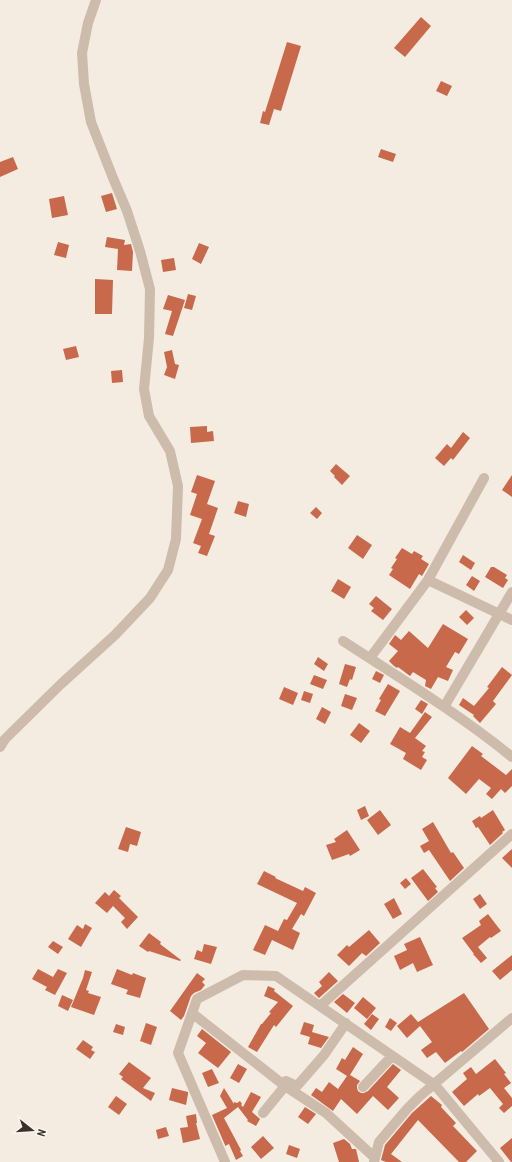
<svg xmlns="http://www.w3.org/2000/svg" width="512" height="1162" viewBox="0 0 512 1162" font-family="'Roboto Condensed',sans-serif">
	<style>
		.building { fill: #c8694b }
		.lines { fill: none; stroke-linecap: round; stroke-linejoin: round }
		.minor { stroke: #cdbbac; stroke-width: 10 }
	</style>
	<rect width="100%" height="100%" fill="#f4ebe1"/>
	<path class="building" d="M421 17 431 26 405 57 394 48Z
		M287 42 301 46 281 111 274 109 269 125 260 123 263 111 265 112Z
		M441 81 452 86 447 96 436 91Z
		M381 149 396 154 393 162 378 157Z
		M13 157 18 169 0 177V162Z
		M112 193 117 209 106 212 101 196Z
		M64 196 68 215 52 218 49 199Z
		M107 237 125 240 124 245 131 244 133 252 132 271 117 270 118 249 105 247Z
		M58 242 69 245 66 258 54 255Z
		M199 243 209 247 201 264 192 259Z
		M174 258 176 270 163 272 161 260Z
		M95 279 113 280 112 314H95Z
		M188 294 196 296 192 310 184 308Z
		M168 295 185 300 173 336 165 334 172 311 163 309Z
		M76 346 79 357 66 360 63 349Z
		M172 350 175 364 179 365 175 379 164 375 167 367 164 352Z
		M122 370 123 382 112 383 111 371Z
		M207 426V432L213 431 214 441 191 443 190 427Z
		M463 432 470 438 453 460 451 458 444 466 435 458 447 444 451 448Z
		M336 464 350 476 342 485 334 477 335 476 330 471Z
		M197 475 215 481 207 504 218 508 209 534 215 536 207 556 198 553 201 546 193 543 202 519 190 515 197 494 191 492Z
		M512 475V497L502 490Z
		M238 501 249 504 246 517 234 513Z
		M316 507 322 513 317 519 310 513Z
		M357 535 372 545 363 559 348 548Z
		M402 548 412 554 414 551 423 556 421 559 429 564 422 576 419 574 410 589 389 575 393 569 391 568 397 559 395 558Z
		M463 555 475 563 471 570 459 562Z
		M491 567H494L507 575 505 578 508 580 503 588 485 577Z
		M472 576 480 581 474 591 466 585Z
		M338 579 351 587 344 599 331 591Z
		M376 596 392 609 383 620 371 611 374 608 369 604Z
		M466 610 474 618 467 625 459 617Z
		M443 624 468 639 459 654 455 652 446 667 453 670 448 681 438 677 431 689 425 686 426 680 413 672 410 676 398 667 397 668 394 666 389 661 398 651 389 644 395 635 401 640 409 631 428 648Z
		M318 657 328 664 324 671 314 664Z
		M345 664 356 667 352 680 350 679 347 687 339 684Z
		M502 667 512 675 493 701 496 704 480 723 473 716 474 715 459 705 463 698 474 706 489 688 487 687Z
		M376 671 384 675 380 683 372 679Z
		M314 675 327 680 323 689 310 684Z
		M388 684 400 691 385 716 375 711 381 700 379 699Z
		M284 687 298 693 293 705 279 699Z
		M304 691 313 694 310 703 301 700Z
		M345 694 357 698 352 710 341 706Z
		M421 700 428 704 422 714 415 709Z
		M322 707 331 712 325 724 316 719Z
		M425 712 432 717 415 738 426 746 422 751 425 752 422 757 427 760 421 770 403 759 406 753 390 744 400 727 410 733Z
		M359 723 370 731 361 743 350 735Z
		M472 746 483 754 481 756 506 775 512 769V786L505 793 501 789 492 799 486 794 491 788 479 779 466 794 448 778Z
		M365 806 369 816 361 820 357 810Z
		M380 810 391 825 378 835 367 820Z
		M493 810 505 830 502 832 503 833 490 845 478 827 476 828 472 821 480 816 481 818Z
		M433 822 451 853 453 852 464 868 450 881 429 850 424 853 420 846 429 841 422 829Z
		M126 827 141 832 137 846 130 844 128 852 118 849Z
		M347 830 360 850 350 856 349 854 332 860 326 845 336 842 334 839Z
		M512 849V868L502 858Z
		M423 869 437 887 435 888 438 892 428 901 411 878Z
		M264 871 276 877 275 878 303 891 305 887 316 893 304 916 301 914 292 929 300 933 293 950 272 940 265 955 253 950 265 925 278 931 284 919 287 920 297 903 257 884Z
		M406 878 411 884 405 889 400 883Z
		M114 890 121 896 119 898 138 917 127 929 121 922 125 918 113 906 107 913 95 903 105 892 109 896Z
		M480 894 487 904 480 909 473 899Z
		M394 898 402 914 393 919 384 904Z
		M488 914 501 931 491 938 490 937 478 947 487 958 481 963 473 954H474L462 938 481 925 479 921Z
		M85 924 92 928 81 947 68 939 77 925 83 929Z
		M369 930 380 943 366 956 362 953 349 966 337 955 347 945 349 947Z
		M149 933 161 942 160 944 181 960 180 961 149 951 148 952 139 946Z
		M420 937 433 965 417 972 413 963 400 970 394 956 407 950 404 944Z
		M53 941 63 947 58 954 48 947Z
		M204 944 217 947 211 964 194 959 197 950 202 952Z
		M512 955V970L500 980 492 971Z
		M38 969 53 977 58 969 67 973 55 995 45 990 47 987 32 979Z
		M117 969 132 975 133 973 146 978 140 998 126 994 128 990 111 984Z
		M85 970 92 972 86 990 89 991 88 993 101 997 94 1015 71 1007 83 978Z
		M329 972 338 981 319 998 314 993 322 986 319 982Z
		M197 973 205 979 202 982 205 985 201 990 194 993 191 996 184 1016 181 1020 170 1011Z
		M268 986 275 989 274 991 293 1006 276 1027 274 1025 257 1052 248 1047 261 1024H262L271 1013 269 1012 278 1002 264 996Z
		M464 993 489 1029 462 1052 461 1051 445 1063 436 1052 427 1058 421 1050 432 1042 420 1026 407 1038 397 1026 411 1014 418 1022Z
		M343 994 355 1003 347 1013 334 1002Z
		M62 995 73 1000 68 1011 58 1006Z
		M363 997 376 1008 367 1019 354 1008Z
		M372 1014 379 1019 371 1030 364 1024Z
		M390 1018 397 1023 391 1031 385 1027Z
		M304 1022 314 1025 312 1032 329 1037 321 1048 308 1044 310 1037 300 1034Z
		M146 1023 157 1027 151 1045 140 1041Z
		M116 1024 125 1027 123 1035 113 1032Z
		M202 1029 231 1052 218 1068 198 1053 206 1043 197 1036Z
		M83 1040 93 1047 91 1050 95 1052 90 1059 76 1049Z
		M353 1047 363 1054 350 1075 360 1081 357 1085V1088L358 1091 361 1093H364L368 1091 393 1064 401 1070 387 1087 399 1098 388 1110 373 1096 357 1114 341 1099 333 1111 311 1095 316 1088 322 1092 329 1082 338 1089 347 1076 336 1069 342 1058 345 1060Z
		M495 1059 506 1073 504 1074 511 1083 504 1088 512 1098V1106L504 1113 499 1108 503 1104 490 1088 479 1096 478 1094 464 1106 452 1092 467 1079 463 1073 471 1067 476 1074Z
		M129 1062 151 1078 143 1088 155 1093 151 1101 121 1079 123 1077 119 1074Z
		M238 1064 247 1069 239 1083 230 1078Z
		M212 1069 219 1083 208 1087 202 1073Z
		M172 1088 188 1092V1094L186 1105 169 1100Z
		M224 1088 234 1104V1102L237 1103 240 1101 242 1104 241 1105 243 1107 251 1092 261 1097 252 1112 260 1119 256 1126 247 1121 248 1120 238 1107 224 1118 241 1150 240 1151 243 1156 236 1160 229 1144 225 1146V1145L212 1115 227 1108 220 1096Z
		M116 1096 127 1104 119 1115 108 1107Z
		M431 1096 442 1105 441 1107 456 1123 453 1126 477 1151 466 1162H459L418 1120 391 1154 402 1162H386L381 1160 385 1145 412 1113Z
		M305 1107 316 1114 308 1124 298 1117Z
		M196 1114 197 1123H196L200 1139 183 1143 180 1128 188 1127 186 1116Z
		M166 1127 169 1136 158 1139 156 1130Z
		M263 1136 274 1148 261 1159 251 1147Z
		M512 1138V1162H511L500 1148Z
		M344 1139 350 1144 352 1149H356L359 1162H339L333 1143Z
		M289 1145 300 1149 297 1158 286 1154Z"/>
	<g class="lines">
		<path class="minor" d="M428 580 512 620
			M343 641C400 678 459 714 512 757
			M370 658 428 580 484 478
			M444 707 512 592
			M0 747 5 739 61 684 115 635 150 598 168 570 176 539 178 486 170 451 149 416 144 389 149 338 150 289 140 251 127 211 113 178 91 122 84 84 82 53 88 23 96 0
			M320 1006 512 834
			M192 1013 285 1086 326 1113 374 1157
			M363 1087 392 1056
			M263 1113 285 1086 286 1081 297 1086 324 1055 346 1023
			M225 1162 178 1053 197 999 243 975 276 976 435 1085 499 1162
			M374 1162 379 1142 407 1109 420 1096 512 1018"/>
	</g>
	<g transform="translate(32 1130) rotate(107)" stroke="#fbf5ee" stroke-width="3" paint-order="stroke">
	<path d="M0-3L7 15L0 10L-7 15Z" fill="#3b302b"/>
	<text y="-6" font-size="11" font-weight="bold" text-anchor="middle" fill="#3b302b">N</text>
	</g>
</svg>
